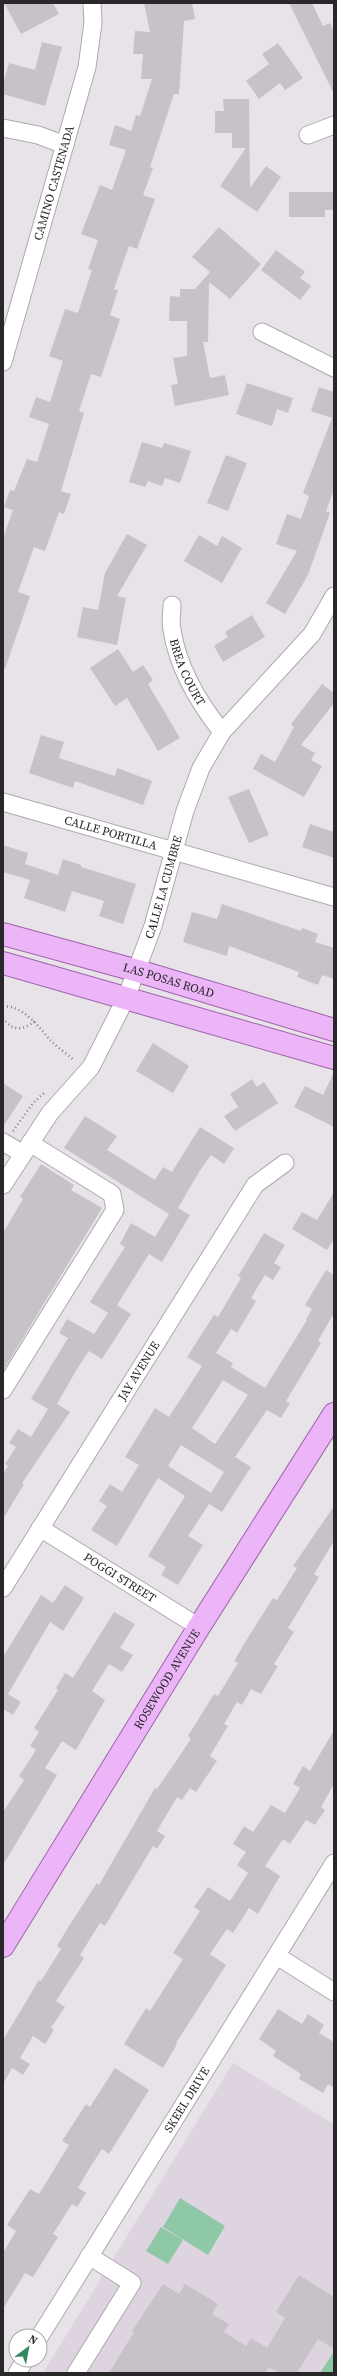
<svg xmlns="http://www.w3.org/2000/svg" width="337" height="2376" viewBox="0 0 337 2376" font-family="'Source Serif 4',serif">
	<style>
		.built { fill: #ded4e0 }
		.green { fill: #8fc8a7 }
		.building { fill: #c7c2c8; fill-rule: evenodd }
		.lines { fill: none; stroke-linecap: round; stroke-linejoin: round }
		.minor-casing { stroke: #aea9af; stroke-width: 19 }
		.major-casing { stroke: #9e63ab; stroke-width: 24 }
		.path { stroke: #858185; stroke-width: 2.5; stroke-dasharray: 1 3; stroke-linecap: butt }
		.minor { stroke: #fff; stroke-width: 17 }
		.major { stroke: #ebb5f7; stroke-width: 22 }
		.labels { text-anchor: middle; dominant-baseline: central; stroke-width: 3; stroke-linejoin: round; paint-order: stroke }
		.street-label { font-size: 12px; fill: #292729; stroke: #fff }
	</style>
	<rect width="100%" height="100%" fill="#e8e3e9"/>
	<path class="built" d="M233 2063 334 2124V2351L320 2373H43Z"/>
	<path class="green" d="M180 2198 225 2226 208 2255 163 2227Z
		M161 2227 183 2240 168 2264 146 2251Z
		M334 2351V2373H320Z"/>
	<path class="building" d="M4 3H53L59 14 21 34Z
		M144 3H192L195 19 184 21 179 94H174L150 167 153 168 143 195 155 199 137 249 129 246 114 289 118 290 110 315 120 319 101 377 91 374 79 411 84 413 61 491 71 494 64 514 59 512 45 551 34 547 18 592 30 596 5 669 3 668V538L13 510 4 507 10 490 14 491 27 459 37 462 49 424 29 417 36 397 50 402 63 361 49 356 65 309 78 313 92 270 88 269 98 240 81 234 100 185 112 190 126 150 109 145 115 125 131 131 136 115 140 116 152 79H141L143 54H133L135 31 150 32Z
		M289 3H312L323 26 330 23 334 32V94Z
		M42 42 62 47 45 106 3 94V84L9 63 35 70Z
		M278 43 303 78 285 90 280 83 259 99 246 81 269 64 262 54Z
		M223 99H249L250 188 266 166 281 177 257 212 220 186 246 148H232V133H215V111H224Z
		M289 192H334V210H325V217H289Z
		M219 227 261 264 230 299 209 282 208 342H203L210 378 225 375 229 395 175 406 171 385 178 384 173 358 187 356V321H169L170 296 180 297V289H195L210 272 192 257Z
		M276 250 305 272 300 278 311 286 300 300 261 270Z
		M247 383 293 398 288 413 277 409 272 426 236 414Z
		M319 387 334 392V490L326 511 330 513 308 575 285 614 266 603 297 551 276 544 287 514 301 519 309 496 303 493 332 418 311 411Z
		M142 442 162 448 164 443 191 451 180 483 165 478 162 486 148 481 145 487 129 482Z
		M226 455 247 463 228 511 207 503Z
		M127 534 147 545 117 596 126 598 117 645 77 637 83 607 98 610 105 573Z
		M199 535 217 546 222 536 242 548 222 583 184 561Z
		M252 615 265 637 223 662 214 646 228 637 225 632Z
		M118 649 133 672 143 665 153 680 148 684 180 738 158 751 127 698 115 706 90 668Z
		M322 684 334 693V703L301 745 315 753 311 760 322 766 304 797 253 769 261 754 275 762 294 727 291 724Z
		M41 735 64 742 59 758 115 776 117 768 152 781 143 805 75 781 73 788 29 773Z
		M249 789 269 835 249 843 228 797Z
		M310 824 334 832V858L302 847Z
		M3 845 28 853 25 864 58 875 63 859 81 865V867L136 884 123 924 99 916 104 901 72 891 65 912 24 898 30 880 3 872Z
		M222 904 301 931 302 928 318 934 315 942 334 948V979L322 975 318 985 297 977 299 972 229 946 227 956 183 942 192 912 217 919Z
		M153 1043 189 1066 173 1093 136 1071Z
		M334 1072V1127L294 1107 305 1086 323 1095Z
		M252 1079 257 1087 264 1082 278 1103 235 1131 224 1116 238 1107 230 1094Z
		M3 1083 23 1096 3 1127Z
		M85 1116 117 1136 107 1150 155 1180 163 1167 172 1172 200 1127 234 1148 224 1164 211 1155 199 1172 178 1208 190 1215 162 1262 149 1254 117 1305 131 1314 102 1359 89 1351 77 1369 57 1404 70 1412 22 1483 24 1484 3 1519V1474L8 1466 5 1464 16 1447 9 1443 18 1429 31 1437 48 1409 31 1399 68 1338 59 1333 67 1319 94 1334 108 1313 90 1302 125 1247 120 1244 131 1223 155 1237 169 1214 64 1148Z
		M41 1164 74 1185 71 1190 102 1208 3 1371V1233L23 1199 20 1197Z
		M334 1192V1239L327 1250 292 1229 302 1212 317 1220Z
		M264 1233 285 1245 274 1263 281 1267 273 1280 265 1275 251 1298 256 1301 237 1333 231 1329 216 1353 233 1363 231 1367 265 1388 307 1320 306 1319 312 1309 305 1305 326 1270 334 1275V1313L318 1341 321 1343 286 1401 290 1403 281 1418 267 1410 235 1457 251 1467 222 1512 209 1504 188 1536 203 1545 178 1585 161 1575 166 1567 148 1556 185 1496 158 1478 117 1546 91 1530 107 1506 99 1501 110 1484 122 1492 139 1465 125 1457 155 1408 169 1417 202 1366 187 1357 214 1315 218 1317 241 1278 238 1276ZM223 1380 248 1395 215 1444 192 1428ZM181 1445 224 1472 211 1493 168 1466Z
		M334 1506V1541L314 1574 319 1577 288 1628 294 1632 274 1664 278 1666 261 1694 251 1689 242 1705 237 1702 224 1724 228 1726 210 1756 217 1761 196 1792 190 1788 182 1800 177 1797 157 1831 165 1836 157 1849 153 1846 105 1926 100 1923 80 1955 84 1958 56 2001 65 2007 51 2028 54 2030 45 2044 33 2036 20 2058 30 2064 23 2075 12 2068 3 2084V2040L39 1980 41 1981 61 1949 57 1946 69 1926 97 1883 99 1885 155 1788 157 1789 191 1739 188 1736 214 1694 218 1696 238 1663 234 1661 249 1636 273 1598 277 1600 297 1568 293 1566Z
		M65 1585 84 1598 63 1631 50 1622 8 1694 21 1702 13 1715 3 1709V1657L41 1595 53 1603Z
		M114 1612 135 1624 120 1648 133 1655 122 1672 109 1664 92 1691 105 1700 76 1750 62 1741 45 1768 57 1775 3 1865V1812L24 1780 19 1776 36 1750 30 1746 39 1732 34 1728 58 1690 56 1688 65 1673 73 1678Z
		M334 1730V1784L321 1807 325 1810 315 1825 306 1820 290 1844 283 1839 265 1866 280 1876 258 1914 249 1908 233 1933 227 1929 210 1954 226 1965 176 2043 177 2044 163 2068 124 2044 146 2008 150 2011 183 1959 173 1953 200 1911 194 1907 208 1887 230 1901 248 1873 237 1865 246 1852 233 1844 244 1826 253 1832 271 1805 285 1813 300 1788 293 1784 303 1766 310 1771Z
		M278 2009 302 2024 308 2014 324 2025 319 2033 334 2042V2088L328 2084 323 2093 299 2079 301 2074 273 2056 276 2051 259 2039Z
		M115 2068 149 2090 109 2154 102 2149 89 2169 78 2188 86 2193 77 2207 72 2204 53 2234 58 2237 33 2277 25 2273 3 2309V2253L16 2231 7 2225 30 2189 39 2194 69 2145 62 2141 86 2104 90 2107Z
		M299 2275 334 2297V2349L318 2339 297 2373H279L269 2367 265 2373H109L134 2332 132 2331 163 2284 179 2294 185 2284 218 2304 212 2314 229 2324 224 2332 246 2346 251 2338 267 2348 285 2318 276 2312Z"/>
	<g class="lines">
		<g class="minor-casing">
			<g id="minor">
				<path d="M3 128 38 135 65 145"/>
				<path d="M308 135 334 125"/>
				<path d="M262 332 334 368"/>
				<path id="s1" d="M3 362 87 67 93 23 92 3"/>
				<path id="s2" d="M172 605C172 613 170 622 172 630 178 668 198 702 222 732"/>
				<path id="s3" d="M3 802 334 897"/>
				<path d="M3 1142 23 1154"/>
				<path id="s4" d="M3 1185 50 1113 91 1067 126 998 153 926 185 811 201 768 222 732 312 634 334 596"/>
				<path d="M3 1390 115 1210 112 1194 30 1143"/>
				<path id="s5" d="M40 1528 199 1627"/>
				<path id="s6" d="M3 1588 255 1185 285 1163"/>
				<path d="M277 1956 334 1992"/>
				<path id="s7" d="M40 2336 334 1863"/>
				<path d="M17 2373 25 2360"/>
				<path d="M76 2373 132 2283 89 2256"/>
			</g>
		</g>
		<g class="major-casing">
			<g id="major">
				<path id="s8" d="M3 934 138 971 334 1030"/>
				<path d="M3 963 334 1058"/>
				<path id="s9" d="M3 1946 199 1627 334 1414"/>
			</g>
		</g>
		<path class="path" d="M3 1007C21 1003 41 1029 50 1040 57 1047 67 1054 74 1060
			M3 1018C12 1031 22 1031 35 1021
			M13 1131 33 1103 44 1093"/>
		<use href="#minor" class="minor"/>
		<use href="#major" class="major"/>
	</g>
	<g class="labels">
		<g class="street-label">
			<text stroke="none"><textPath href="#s1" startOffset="186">CAMINO CASTENADA</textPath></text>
			<text stroke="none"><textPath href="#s2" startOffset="70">BREA COURT</textPath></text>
			<text stroke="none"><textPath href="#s3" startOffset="112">CALLE PORTILLA</textPath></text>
			<text stroke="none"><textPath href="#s4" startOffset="342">CALLE LA CUMBRE</textPath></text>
			<text stroke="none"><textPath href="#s8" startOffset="172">LAS POSAS ROAD</textPath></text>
			<text stroke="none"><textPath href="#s6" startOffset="256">JAY AVENUE</textPath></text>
			<text stroke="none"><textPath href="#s5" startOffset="94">POGGI STREET</textPath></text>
			<text stroke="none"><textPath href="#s9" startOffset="313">ROSEWOOD AVENUE</textPath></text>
			<text stroke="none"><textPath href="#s7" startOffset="278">SKEEL DRIVE</textPath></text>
		</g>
	</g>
	<rect width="337" height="2376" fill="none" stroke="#292729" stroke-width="8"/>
	<g transform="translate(28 2348) rotate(32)"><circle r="19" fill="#ffffff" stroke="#a9a9a9"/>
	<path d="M0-3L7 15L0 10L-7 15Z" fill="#328b60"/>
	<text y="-6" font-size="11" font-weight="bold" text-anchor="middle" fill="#292729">N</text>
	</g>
</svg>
